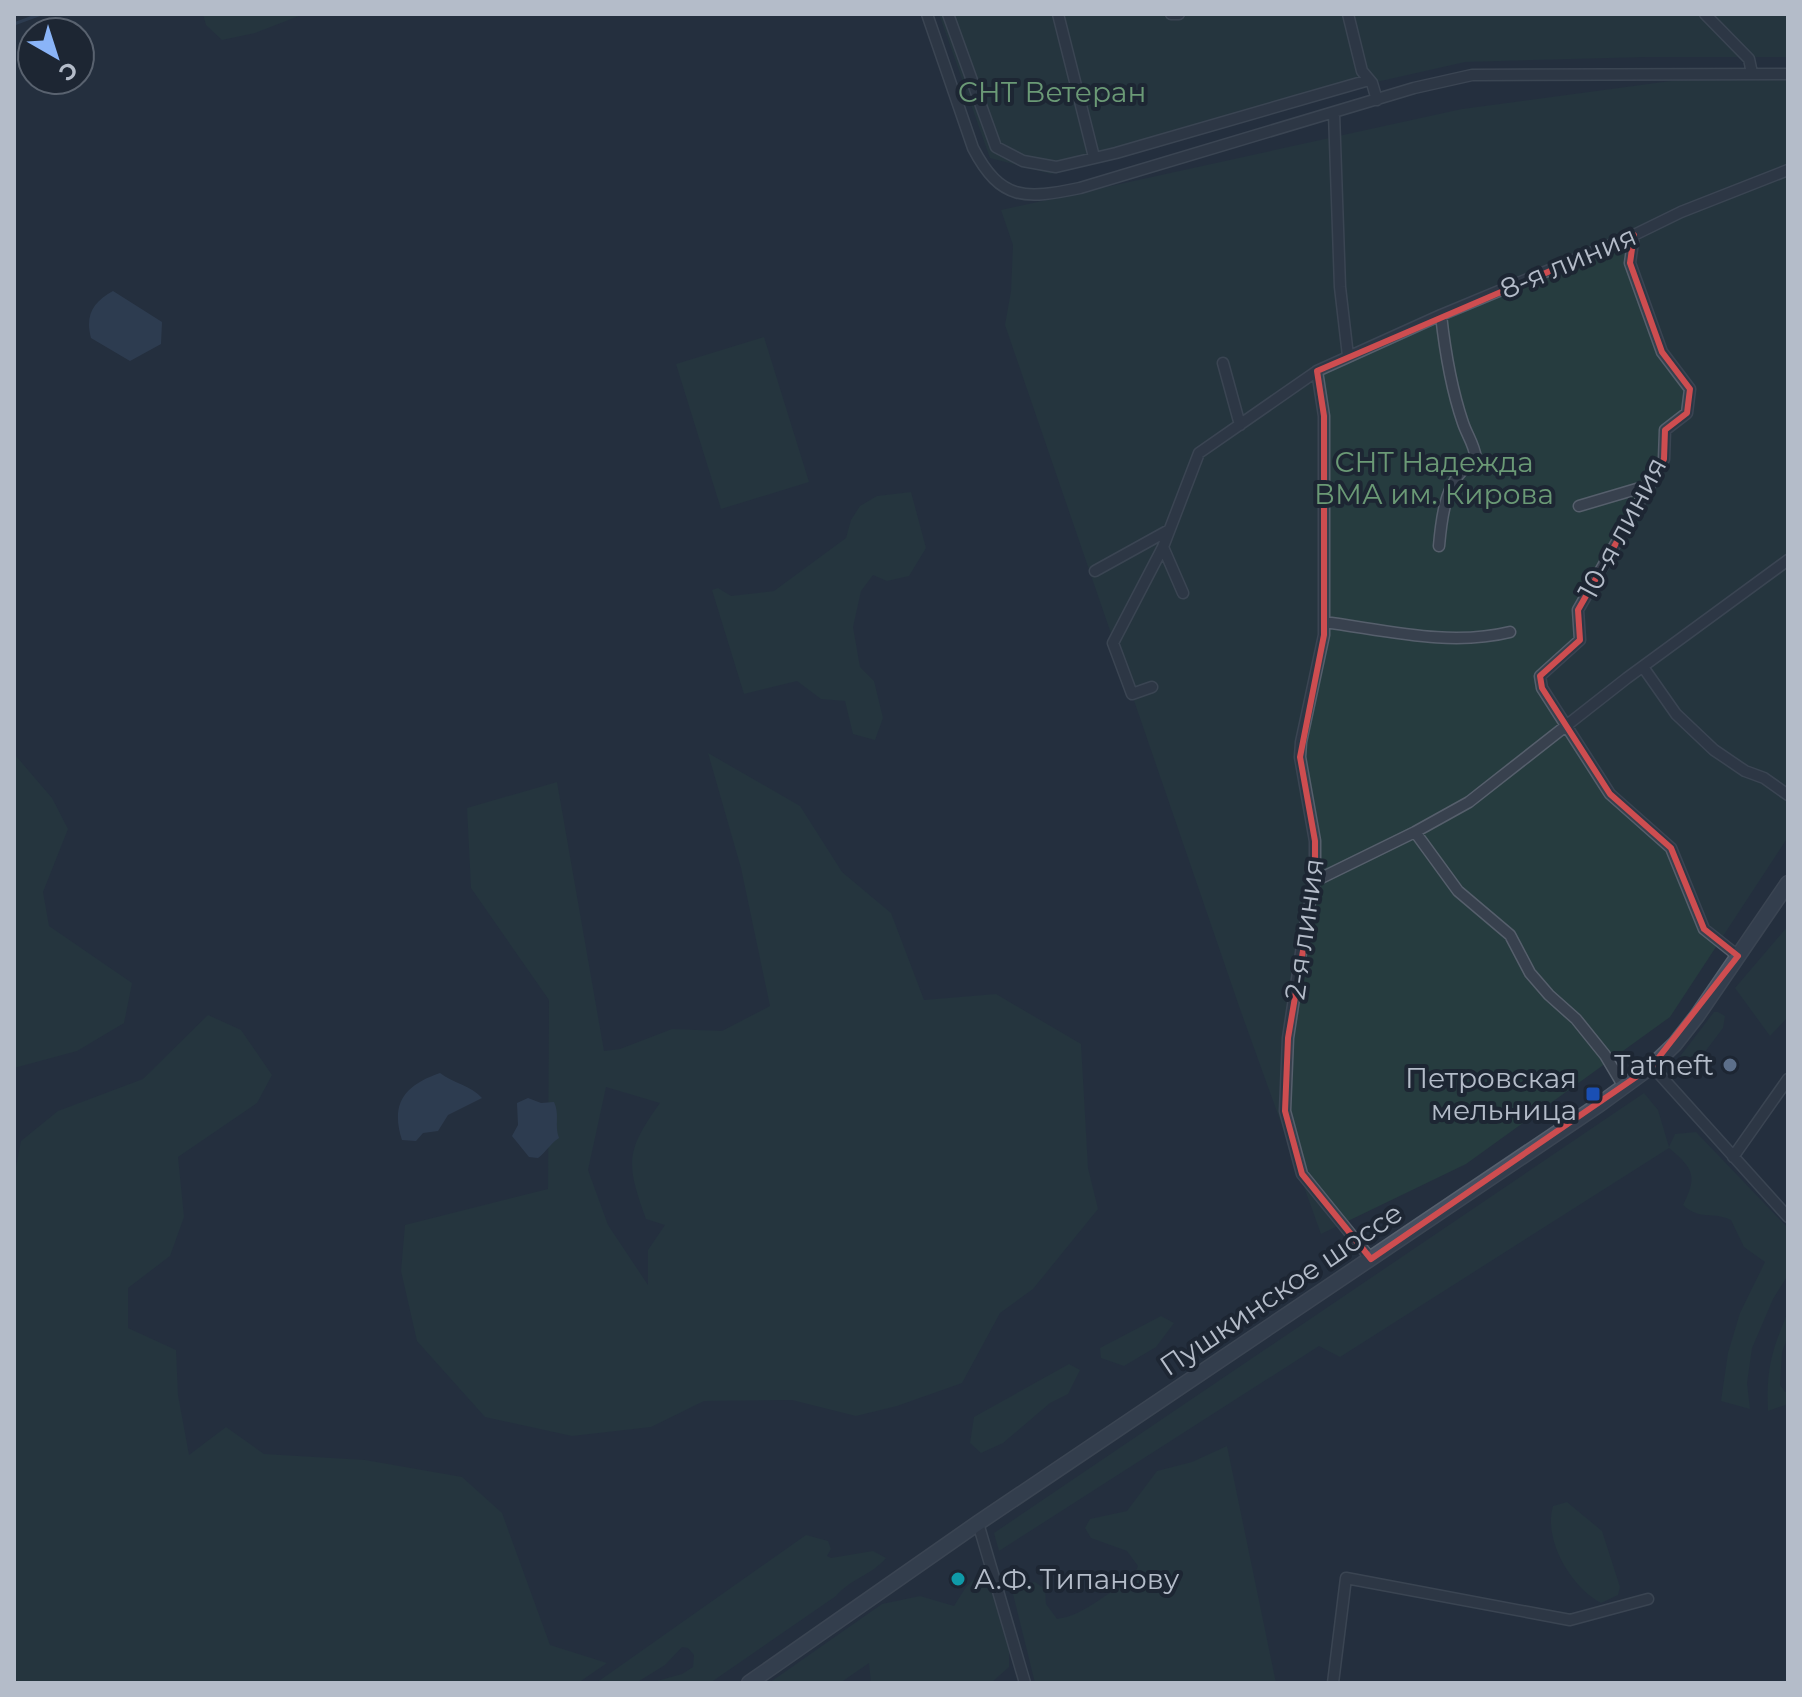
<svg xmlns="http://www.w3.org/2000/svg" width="1802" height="1697" viewBox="0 0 1802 1697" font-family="Montserrat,sans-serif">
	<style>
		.green { fill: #263c3f; fill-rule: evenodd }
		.water { fill: #394c67 }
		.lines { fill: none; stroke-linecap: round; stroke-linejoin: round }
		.stream { stroke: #394c67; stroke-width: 3 }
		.street-casing { stroke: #565f6c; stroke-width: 13 }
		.secondary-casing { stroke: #565f6c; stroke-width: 17 }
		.street { stroke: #38414e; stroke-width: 10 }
		.secondary { stroke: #465061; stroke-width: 14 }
		.marked { fill: none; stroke: #ce4d50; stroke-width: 6; stroke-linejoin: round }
		.service-dot { fill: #5c6f8a; stroke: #1d2633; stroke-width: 3 }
		.transit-dot { fill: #1a4fb4; stroke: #1d2633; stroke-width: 3 }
		.culture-dot { fill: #0f9aa8; stroke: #1d2633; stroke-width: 3 }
		.labels { text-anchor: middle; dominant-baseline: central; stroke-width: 8; stroke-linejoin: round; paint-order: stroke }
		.park-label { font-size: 28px; fill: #6b9a76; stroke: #1d2633 }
		.street-label { font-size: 28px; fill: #b4bcc9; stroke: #1d2633 }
		.poi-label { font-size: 28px; fill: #b4bcc9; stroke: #1d2633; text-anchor: end }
	</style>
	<rect width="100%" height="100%" fill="#242f3e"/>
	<path class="green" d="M203 14H304L255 33 222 40 206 25Z
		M939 14H1788V57H1646L1465 62 1372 83 1051 174 990 158Z
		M1788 77V837L1670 1017 1466 1164 1321 1234 1240 1009 1005 325 1011 291 1013 245 1001 210 1462 109 1693 78Z
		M764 337 809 482 721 509 676 364Z
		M911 492 926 548 909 576 887 581 873 575 861 591 853 627 860 667 874 681 883 718 875 740 853 734 845 701 821 699 797 681 744 694 712 590 718 588 731 596 774 591 846 538 851 520 860 506 877 496Z
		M708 753 800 806 842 872 891 913 924 1000 996 994 1081 1044 1088 1168 1098 1209 1033 1289 1000 1313 962 1383 897 1406 856 1416 792 1400 704 1401 651 1427 572 1436 485 1417 417 1341 401 1271 405 1225 548 1189 549 1000 471 888 467 808 557 782 604 1051 620 1049 672 1029 722 1031 770 1006 741 868ZM606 1087 660 1103C625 1152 626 1163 646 1219L665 1225 648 1250V1285L608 1225 588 1170Z
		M16 756 52 798 68 829 43 892 49 926 132 983 124 1023 77 1051 14 1068V758Z
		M1788 926V1017L1770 1036 1735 988Z
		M1714 1012H1718L1725 1016 1723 1028 1689 1073 1675 1071V1063Z
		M208 1015 241 1030 272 1075 257 1103 178 1157 184 1217 170 1256 128 1288V1328L176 1350 178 1395 189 1455 226 1427 264 1454 365 1460 462 1477 502 1513 550 1645 607 1663 578 1683H14V1177L21 1141 58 1111 143 1079Z
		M1644 1093 1658 1110 1669 1147 1675 1134 1696 1132 1788 1228V1275L1773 1299 1752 1348 1747 1383 1750 1409 1721 1401 1728 1353 1740 1313 1765 1262 1744 1247 1731 1220C1713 1211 1700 1221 1683 1205 1698 1176 1693 1168 1669 1148L1340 1357 1319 1346 999 1551 994 1533Z
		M1788 1312V1336L1782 1352 1780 1385 1785 1392 1788 1390V1404L1768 1411C1766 1368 1772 1350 1788 1312Z
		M1161 1316 1174 1323 1156 1347 1124 1366 1101 1358 1100 1348Z
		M1069 1364 1080 1370 1068 1394 1050 1403 1003 1443 981 1453 970 1443 974 1417Z
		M1227 1446 1276 1683H1035L1012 1590 1019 1585 1035 1582 1045 1589 1046 1604 1057 1619C1086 1615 1106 1592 1132 1580L1138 1566 1127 1551 1091 1538 1085 1528 1090 1519 1127 1511 1157 1471 1192 1462Z
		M1567 1502 1602 1531 1620 1587 1618 1595 1601 1603C1571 1587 1543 1540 1553 1506Z
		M806 1535 828 1541 831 1549 827 1556 831 1558 873 1551 886 1558C872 1575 850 1579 836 1596L710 1683H650L682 1674 693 1667 694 1655 688 1648 682 1647 665 1665 636 1683H596Z
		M979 1574 996 1586 1009 1644V1667L991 1683H871L869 1663 840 1683H769L882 1604 920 1596 954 1606 966 1587Z"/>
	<path class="water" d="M113 291 162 322 161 344 130 361 91 338C85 315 93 302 113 291Z
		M440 1073C453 1083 472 1086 482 1098L448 1115 438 1131 423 1133 416 1141 402 1140C390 1103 405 1085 440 1073Z
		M528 1098 541 1103 554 1102C560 1115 554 1125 559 1138 550 1144 546 1152 538 1158L529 1157 512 1136 518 1125 517 1103Z"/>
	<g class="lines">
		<path class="stream" d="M14 24 41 14"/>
		<g class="street-casing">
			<path id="street" d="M927 14 973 148C1001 202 1026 199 1080 188L1414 88 1472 75 1788 74
				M948 14 996 147 1023 161 1056 167 1116 153 1369 80
				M1058 14 1094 157
				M1171 14H1179
				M1348 14 1362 71 1372 83 1377 100
				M1705 14 1749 59 1752 73
				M1334 113 1340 287 1348 356
				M1634 235 1630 263 1662 352 1690 389 1687 413 1665 430 1664 459 1578 610 1580 640 1540 676 1542 688 1610 794 1671 848 1704 929 1738 956
				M1223 363 1240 425
				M1579 506 1650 485
				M1439 546C1442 511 1446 479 1476 458 1474 444 1467 435 1463 423 1451 388 1445 351 1441 315
				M1163 547 1183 593
				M1095 571 1169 530
				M1324 622C1385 630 1449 647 1510 632
				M1643 667 1676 714 1714 750 1745 771 1764 778 1788 795
				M1152 687 1132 694 1113 643 1163 547 1199 453 1317 371
				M1415 832 1458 891 1510 935 1530 973 1549 995 1576 1019 1605 1055 1624 1087
				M1315 881 1415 832 1469 802 1627 678 1788 560
				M1652 1066 1788 1217
				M1733 1157 1788 1079
				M1371 1259 1302 1174 1285 1111 1288 1038 1306 920 1315 881V841L1300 757 1301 742 1324 635V416L1317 371 1441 315 1634 235 1681 212 1788 170
				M978 1523 1025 1683
				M1333 1683 1346 1578 1570 1620 1648 1599"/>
		</g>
		<g class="secondary-casing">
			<path id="secondary" d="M749 1683 978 1523 1600 1104 1652 1066 1675 1044 1697 1016 1788 883"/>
		</g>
		<use href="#street" class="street"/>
		<use href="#secondary" class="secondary"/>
	</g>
	<path d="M0 0H1802V1697H0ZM1634 235 1630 263 1662 352 1690 389 1687 413 1665 430 1664 459 1578 610 1580 640 1540 676 1542 688 1610 794 1671 848 1704 929 1738 956 1652 1066 1371 1259 1302 1174 1285 1111 1288 1038 1315 881V841L1300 757 1324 635V416L1317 371Z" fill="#242f3e" fill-opacity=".55" fill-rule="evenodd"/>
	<path class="marked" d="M1634 235 1630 263 1662 352 1690 389 1687 413 1665 430 1664 459 1578 610 1580 640 1540 676 1542 688 1610 794 1671 848 1704 929 1738 956 1652 1066 1371 1259 1302 1174 1285 1111 1288 1038 1315 881V841L1300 757 1324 635V416L1317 371Z"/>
	<circle class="service-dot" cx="1730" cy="1065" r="8"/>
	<rect class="transit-dot" x="1585" y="1086" width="16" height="16" rx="4"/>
	<circle class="culture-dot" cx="958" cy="1579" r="8"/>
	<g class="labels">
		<g class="park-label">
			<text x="1052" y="92">СНТ Ветеран</text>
			<text x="1434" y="462">СНТ Надежда<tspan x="1434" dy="32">ВМА им. Кирова</tspan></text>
		</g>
		<g class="street-label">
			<text transform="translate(1568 262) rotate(-23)">8-я линия</text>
			<text transform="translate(1622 528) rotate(-62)">10-я линия</text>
			<text transform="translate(1304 929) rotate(-82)">2-я линия</text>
			<text transform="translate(1281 1289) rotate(-34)">Пушкинское шоссе</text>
		</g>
		<g class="poi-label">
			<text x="1714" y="1065">Tatneft</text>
			<text x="1577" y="1078">Петровская<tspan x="1577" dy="32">мельница</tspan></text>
			<text x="974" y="1579" text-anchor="start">А.Ф. Типанову</text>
		</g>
	</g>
	<rect width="1802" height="1697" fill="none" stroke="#b4bcc9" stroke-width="32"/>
	<g transform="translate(56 56) rotate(141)"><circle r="38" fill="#1d2633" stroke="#59626f" stroke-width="2"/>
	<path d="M0-6L14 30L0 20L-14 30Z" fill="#8ab4f8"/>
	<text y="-12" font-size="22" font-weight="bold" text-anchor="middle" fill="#b4bcc9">С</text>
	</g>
</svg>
